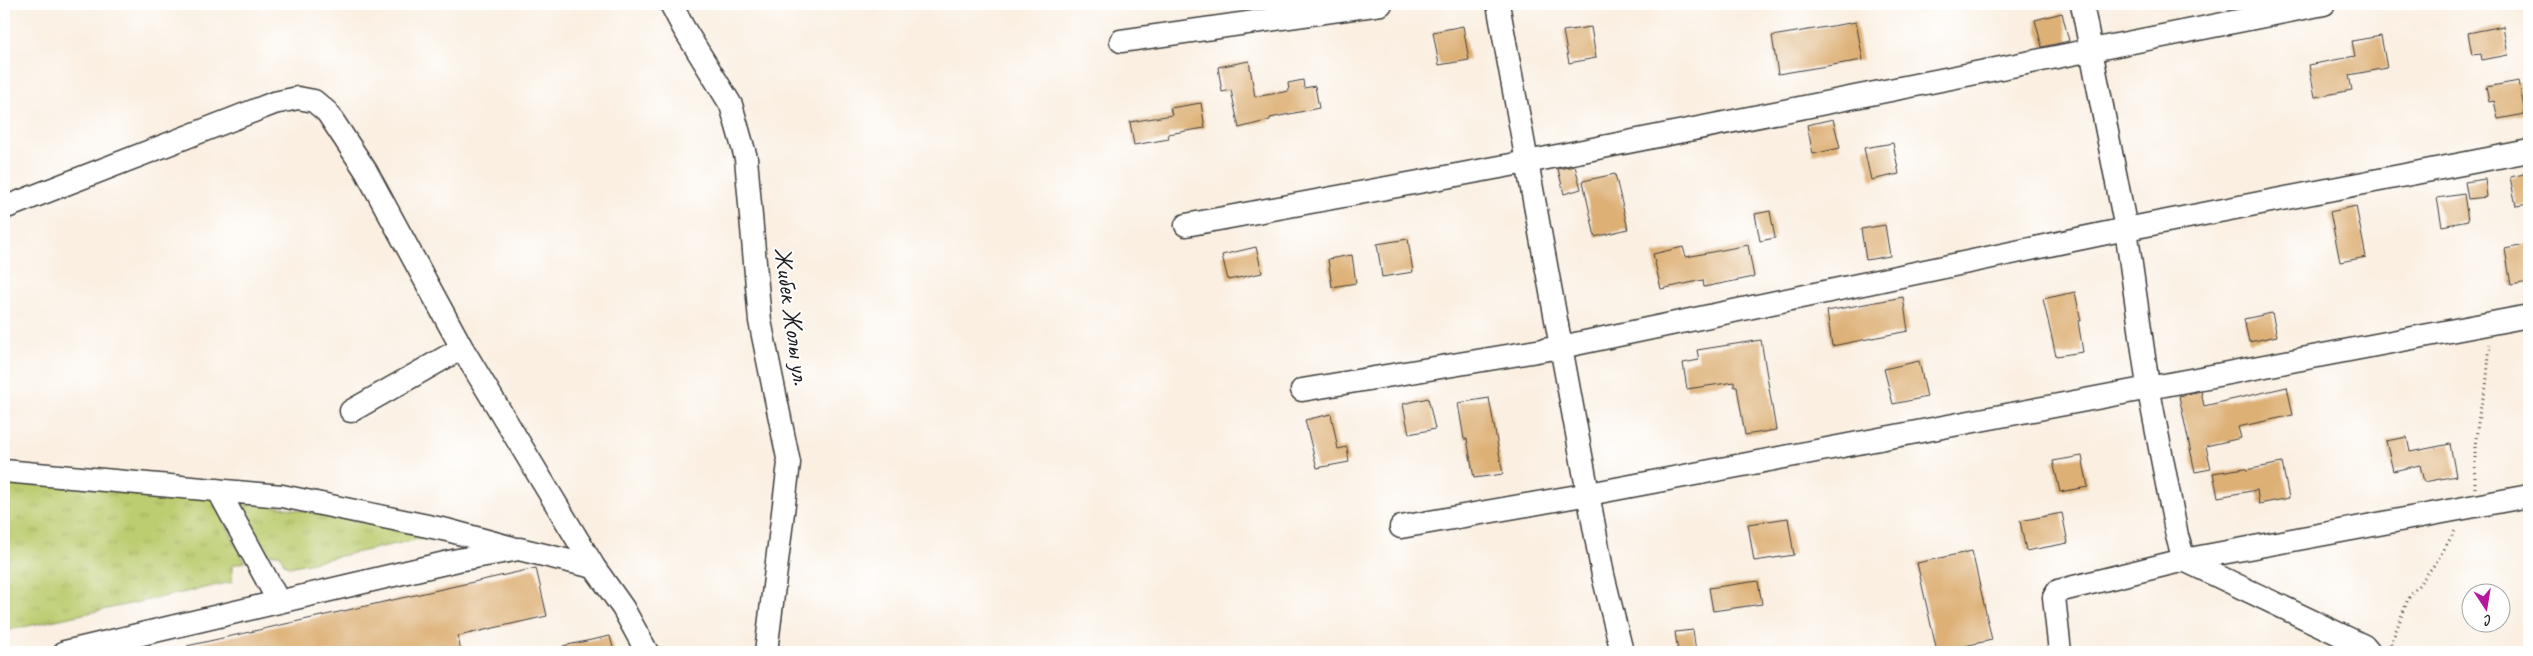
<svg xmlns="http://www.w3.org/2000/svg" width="2533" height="656" viewBox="0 0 2533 656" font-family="Caveat,sans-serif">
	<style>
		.grass { fill: url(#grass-tufts); stroke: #6c7446 }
		.building { fill: #ddb076 }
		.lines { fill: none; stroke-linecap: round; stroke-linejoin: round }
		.minor-casing { stroke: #3d3c3a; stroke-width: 25 }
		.path { stroke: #3d3c3a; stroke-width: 3; stroke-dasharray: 1 4; stroke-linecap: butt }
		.minor { stroke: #fff; stroke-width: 22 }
		.labels { text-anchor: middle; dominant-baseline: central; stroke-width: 4; stroke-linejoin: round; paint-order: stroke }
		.street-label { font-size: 25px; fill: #1c1c1c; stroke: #fff }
	</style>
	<defs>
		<pattern id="grass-tufts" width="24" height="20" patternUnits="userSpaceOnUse" patternTransform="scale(1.25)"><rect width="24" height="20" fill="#bccc6f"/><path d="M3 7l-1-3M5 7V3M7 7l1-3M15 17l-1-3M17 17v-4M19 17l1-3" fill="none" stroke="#a1af60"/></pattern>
	</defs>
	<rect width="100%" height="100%" fill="#fff"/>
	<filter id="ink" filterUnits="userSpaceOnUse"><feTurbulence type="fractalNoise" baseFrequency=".02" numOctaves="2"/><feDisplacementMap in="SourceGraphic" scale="10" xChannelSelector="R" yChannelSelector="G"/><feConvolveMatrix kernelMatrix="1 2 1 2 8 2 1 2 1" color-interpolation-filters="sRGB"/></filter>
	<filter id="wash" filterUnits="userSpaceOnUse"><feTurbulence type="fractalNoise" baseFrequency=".0096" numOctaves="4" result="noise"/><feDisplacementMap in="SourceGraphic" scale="20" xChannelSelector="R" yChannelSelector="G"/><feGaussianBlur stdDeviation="1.12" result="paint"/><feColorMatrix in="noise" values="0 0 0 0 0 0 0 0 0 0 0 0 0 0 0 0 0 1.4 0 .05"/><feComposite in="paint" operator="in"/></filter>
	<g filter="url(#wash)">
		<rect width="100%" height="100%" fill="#faefe1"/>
		<path class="grass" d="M4 481 211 495 245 562 232 565V582L9 630 4 627Z
			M241 500 423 532 424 538 289 567 284 563 280 554H266L238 508Z"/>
		<g id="blocks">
			<path class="building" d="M2062 13 2069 41 2042 47 2035 20Z
				M1856 22 1863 60 1778 74 1772 36Z
				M1463 26 1469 60 1439 65 1433 32Z
				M2503 26 2508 55 2482 60 2481 54 2472 55 2468 33Z
				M1591 27 1596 58 1569 63 1563 31Z
				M2381 36 2387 68 2349 75 2352 90 2315 97 2309 65 2355 56 2352 41Z
				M1249 61 1255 97 1289 91 1288 83 1303 80 1304 88 1315 86 1319 108 1270 118V120L1239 128 1231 90 1222 92 1218 67Z
				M2519 81 2525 114 2498 119 2494 101 2489 102 2486 87Z
				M1201 103 1205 128 1168 134 1169 139 1134 145 1130 122 1172 115 1170 108Z
				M1833 119 1840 148 1813 154 1807 125Z
				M1893 143 1899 174 1871 180 1864 148Z
				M1575 166 1581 189 1564 194 1558 169Z
				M2529 173V204L2516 206 2510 177Z
				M1615 174 1628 229 1595 237 1583 181Z
				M2485 179 2487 197 2468 199 2465 182Z
				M2464 194 2468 221 2442 226 2437 198Z
				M2356 206 2366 257 2340 262 2330 212Z
				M1770 211 1775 238 1760 241 1755 214Z
				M1885 225 1890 256 1866 260 1861 229Z
				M1408 239 1413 272 1382 277 1377 244Z
				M2529 244V282L2511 285 2505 249Z
				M1748 245 1754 277 1704 287 1703 280 1661 289 1653 254 1683 247 1686 257Z
				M1256 247 1262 273 1228 280 1222 255Z
				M1352 255 1356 283 1332 287 1328 259Z
				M2075 292 2081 321H2078L2083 352 2056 356 2043 299Z
				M1903 297 1908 331 1832 346 1827 311Z
				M2272 313 2277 336 2249 342 2244 319Z
				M1761 340 1776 430 1745 435 1737 387H1734V382L1687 389 1683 363 1699 360 1697 350Z
				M1919 361 1927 397 1893 404 1884 369Z
				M2287 387 2293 415 2238 427 2241 438 2206 446 2211 469 2195 472 2179 396 2201 391 2204 406Z
				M1428 398 1435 429 1409 434 1403 404Z
				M1489 398 1503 474 1474 478 1467 439H1464L1458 403Z
				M1331 414 1338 449 1347 447 1349 462 1317 468 1305 420Z
				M2407 437 2410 452 2450 444 2456 476 2424 482 2420 465 2393 471 2386 441Z
				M2082 456 2088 487 2060 492 2053 461Z
				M2282 463 2289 498 2259 504 2257 490 2218 497 2213 473 2245 468 2246 470Z
				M2062 513 2068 543 2026 551 2020 521Z
				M1788 518 1794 555 1754 561 1748 524Z
				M1972 551 1992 640 1937 652 1917 563Z
				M536 568 547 616 458 636 461 652H188L187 646Z
				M1758 581 1762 604 1713 611 1709 588Z
				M1693 630 1696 652H1678L1675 632Z
				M610 636 614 652H564L563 646Z"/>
		</g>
	</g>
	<g filter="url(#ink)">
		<use href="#blocks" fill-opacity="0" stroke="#3d3c3a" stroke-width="1"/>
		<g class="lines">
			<g class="minor-casing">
				<path id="minor" d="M671 4 683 27 731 105 746 158 760 321 789 463 766 652
					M1498 4 1603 575 1622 652
					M2082 4 2126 229 2148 386 2177 536 2184 560 2364 646 2369 652
					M1121 41 1381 4
					M4 208 274 103 298 98 314 101 327 112 366 171 462 348
					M1186 225 1527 162 2324 4
					M1302 390 1561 347 2126 229 2529 151
					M351 411 462 348 594 567
					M4 471 282 496 447 530 513 548
					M218 490 279 602
					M1401 527 1589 494 2529 316
					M65 652 458 560 519 549 594 567 623 608 647 652
					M2060 652 2054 597 2058 591 2184 560 2529 496"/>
			</g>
			<path class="path" d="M2475 488V446L2480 408 2486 388 2490 344
				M2389 649 2408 599 2437 561 2456 529"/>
			<use href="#minor" class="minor"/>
		</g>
	</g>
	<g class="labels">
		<g class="street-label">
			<text transform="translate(792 316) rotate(82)">Жибек Жолы ул.</text>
		</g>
	</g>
	<rect width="2533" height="656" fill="none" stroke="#fff" stroke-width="20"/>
	<g transform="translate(2486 608) rotate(168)"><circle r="24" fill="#ffffff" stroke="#a4a4a4"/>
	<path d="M0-4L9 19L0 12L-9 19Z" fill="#b5179e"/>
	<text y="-8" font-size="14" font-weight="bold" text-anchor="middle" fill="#1c1c1c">С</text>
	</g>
</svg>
